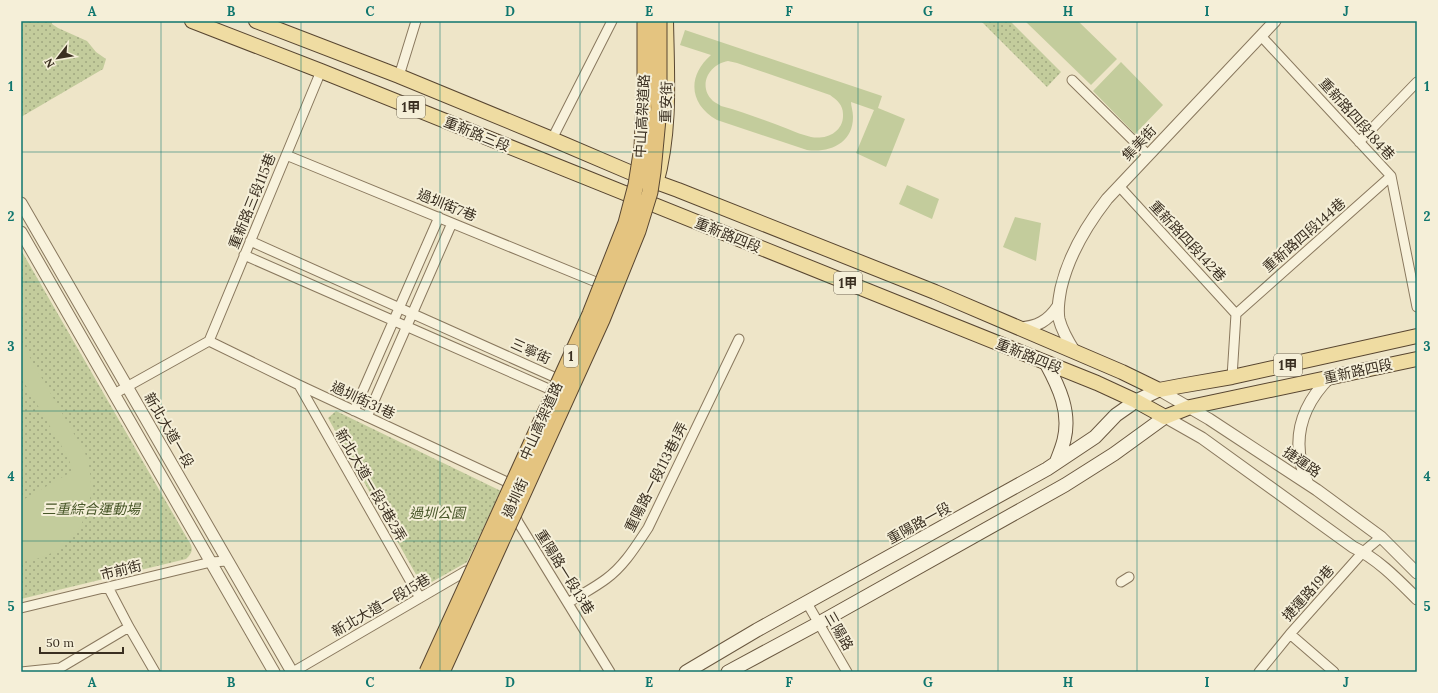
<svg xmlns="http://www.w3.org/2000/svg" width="1438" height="693" viewBox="0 0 1438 693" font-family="Lora,'Noto Sans TC',serif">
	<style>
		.grass { fill: url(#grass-dots) }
		.pitch { fill: #c3cc9c; fill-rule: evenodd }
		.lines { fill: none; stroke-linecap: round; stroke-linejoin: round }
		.minor-casing { stroke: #89785e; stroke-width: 11 }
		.tertiary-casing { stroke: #89785e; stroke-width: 13 }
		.secondary-casing { stroke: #6b5941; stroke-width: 15 }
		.primary-casing { stroke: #584631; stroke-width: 16 }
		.minor { stroke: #f8f2dc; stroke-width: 9 }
		.tertiary { stroke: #f8f2dc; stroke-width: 11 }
		.secondary { stroke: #f8f2dc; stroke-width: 13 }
		.primary { stroke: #efdca2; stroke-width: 14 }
		.trunk-bridge-casing { stroke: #584631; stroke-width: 17; stroke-linecap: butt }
		.trunk-bridge { stroke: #e4c480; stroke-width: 15 }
		.grid { fill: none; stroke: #0f766e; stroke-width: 1; stroke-opacity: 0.55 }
		.labels { text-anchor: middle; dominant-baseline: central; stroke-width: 4; stroke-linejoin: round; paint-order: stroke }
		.shield { fill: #f5efd8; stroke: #726958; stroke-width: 1 }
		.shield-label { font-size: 13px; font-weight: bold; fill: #3a2f21 }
		.street-label { font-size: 14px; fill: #3a2f21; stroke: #f5efd8 }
		.park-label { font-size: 14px; font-style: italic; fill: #475628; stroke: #f5efd8 }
		.neatline { fill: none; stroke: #0f766e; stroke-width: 1.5 }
		.grid-label { font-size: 13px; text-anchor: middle; font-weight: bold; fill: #0f766e }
	</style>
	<defs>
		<pattern id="grass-dots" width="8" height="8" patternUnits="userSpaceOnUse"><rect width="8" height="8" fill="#c3cc9c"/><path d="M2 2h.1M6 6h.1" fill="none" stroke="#9fa67f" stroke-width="1.8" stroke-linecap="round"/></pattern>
	</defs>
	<rect width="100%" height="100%" fill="#eee5c8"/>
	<path class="grass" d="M21 21H52V24L58 28 87 41 96 52 106 59 103 69 21 117Z
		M981 21H1010L1061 72 1047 87Z
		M21 250 191 545C193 551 191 554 186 559L21 599Z
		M336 411 501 491 467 562 423 587 328 418Z"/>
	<path class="pitch" d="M1025 21H1078L1117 59 1091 85Z
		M685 30 882 96 878 108 905 119 886 167 856 153 874 110 851 102C851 106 853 111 853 117 853 143 830 153 807 150L717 120C689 104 687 76 711 55L680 45ZM728 61 737 63 830 95C837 100 843 105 843 114 844 132 826 140 811 137 803 135 795 132 788 129 766 121 744 112 721 106 719 104 715 103 713 101 697 86 709 64 728 61Z
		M1121 62 1163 105 1135 134 1093 91Z
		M907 185 939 199 932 219 899 204Z
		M1015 217 1041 223 1036 261 1003 247Z
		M21 342 85 453C104 504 77 556 21 562V501L73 471 68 457 21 377Z"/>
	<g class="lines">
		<g class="minor-casing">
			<path id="minor" d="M1261 36 1391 176 1417 307
				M399 76 416 21
				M1072 80 1148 155
				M552 139 612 21
				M1359 142 1417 82
				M286 155 596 282
				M1119 186 1236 314
				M250 241 554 377 559 386
				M244 255 549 389 559 392
				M1236 314 1391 176
				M209 341 299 385 507 482 509 492
				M209 341 321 71
				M1232 377 1236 314
				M299 385 420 598
				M114 394 209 341
				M354 411 439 217
				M367 417 452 223
				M514 512 518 522 610 672
				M1121 582 1129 577
				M108 587 129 627 155 672
				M568 603C580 595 594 588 606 579 624 566 636 546 648 528L739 339
				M807 603 847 672
				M21 608 211 562 228 561
				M1290 634 1334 672
				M21 672 60 668 129 627
				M293 672 466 571 475 568
				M1259 672 1290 634 1363 552 1381 537"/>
		</g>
		<g class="tertiary-casing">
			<path id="tertiary" d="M21 203 292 672
				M21 232 274 672
				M1019 328C1037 327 1048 321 1058 306
				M1075 352C1068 341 1062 331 1059 319 1057 308 1059 299 1061 288 1069 254 1086 226 1107 199L1275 21
				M1159 390 1209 419 1317 490 1381 537 1417 573
				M1165 417 1202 438 1353 547C1378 559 1398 580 1417 599
				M1308 484C1290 443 1299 408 1330 377"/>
		</g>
		<g class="secondary-casing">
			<path id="secondary" d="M1046 363C1059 387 1071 412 1064 440 1062 448 1059 455 1056 463
				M686 672 757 630 1047 469 1095 437 1116 415 1136 401 1159 390
				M728 672 819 623 1065 485 1114 454 1165 417"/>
		</g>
		<g class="primary-casing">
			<path id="primary" d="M192 21 321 71 1097 383 1136 401 1165 417 1190 407 1417 359
				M256 21 399 76 552 139 634 174 678 190 935 292 1122 372 1159 390 1180 386 1232 377 1417 336
				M656 184C671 131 667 75 666 21"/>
		</g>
		<use href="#minor" class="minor"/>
		<use href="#tertiary" class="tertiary"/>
		<use href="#secondary" class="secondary"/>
		<use href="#primary" class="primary"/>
		<g class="trunk-bridge-casing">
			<path id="trunk-bridge" d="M427 672 590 314 626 223 636 185 642 147 645 81V21
				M442 672 602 320 638 231 650 192 653 172 659 108V21"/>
		</g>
		<use href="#trunk-bridge" class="trunk-bridge"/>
	</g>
	<path class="grid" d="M161 21V672M301 21V672M440 21V672M580 21V672M719 21V672M858 21V672M998 21V672M1137 21V672M1277 21V672M21 152H1417M21 282H1417M21 411H1417M21 541H1417"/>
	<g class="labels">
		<g class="shield">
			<rect x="397" y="96" width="28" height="22" rx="3"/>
			<rect x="834" y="272" width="28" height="22" rx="3"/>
			<rect x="564" y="345" width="14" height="22" rx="3"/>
			<rect x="1274" y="354" width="28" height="22" rx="3"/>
		</g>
		<g class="shield-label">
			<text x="411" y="107">1甲</text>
			<text x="848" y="283">1甲</text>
			<text x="571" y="356">1</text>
			<text x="1288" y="365">1甲</text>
		</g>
		<g class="street-label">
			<text transform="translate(666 102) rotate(-88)">重安街</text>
			<text transform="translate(642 116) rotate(-87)">中山高架道路</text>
			<text transform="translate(1357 119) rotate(48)">重新路四段184巷</text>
			<text transform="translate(477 134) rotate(22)">重新路三段</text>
			<text transform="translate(1139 143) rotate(-47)">集美街</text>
			<text transform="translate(252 201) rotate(-68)">重新路三段115巷</text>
			<text transform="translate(447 205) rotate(22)">過圳街7巷</text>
			<text transform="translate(728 235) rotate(22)">重新路四段</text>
			<text transform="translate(1304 235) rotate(-41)">重新路四段144巷</text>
			<text transform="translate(1188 241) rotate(47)">重新路四段142巷</text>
			<text transform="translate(531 351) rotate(24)">三寧街</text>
			<text transform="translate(1029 356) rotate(22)">重新路四段</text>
			<text transform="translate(1358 371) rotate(-12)">重新路四段</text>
			<text transform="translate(363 400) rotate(25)">過圳街31巷</text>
			<text transform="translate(541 421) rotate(-66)">中山高架道路</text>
			<text transform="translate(169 430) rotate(60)">新北大道一段</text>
			<text transform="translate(1302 462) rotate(34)">捷運路</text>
			<text transform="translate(656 477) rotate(-63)">重陽路一段113巷1弄</text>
			<text transform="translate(371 485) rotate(60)">新北大道一段5巷2弄</text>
			<text transform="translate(515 498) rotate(-66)">過圳街</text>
			<text transform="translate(919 523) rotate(-29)">重陽路一段</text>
			<text transform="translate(121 570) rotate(-14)">市前街</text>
			<text transform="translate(565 572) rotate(58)">重陽路一段13巷</text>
			<text transform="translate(1308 593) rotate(-48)">捷運路19巷</text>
			<text transform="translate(381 605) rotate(-30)">新北大道一段15巷</text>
			<text transform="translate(839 631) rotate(60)">三陽路</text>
		</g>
		<g class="park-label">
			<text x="91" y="509">三重綜合運動場</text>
			<text x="437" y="513">過圳公園</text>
		</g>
	</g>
	<rect width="1438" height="693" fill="none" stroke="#f5efd8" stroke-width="44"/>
	<g transform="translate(58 58) rotate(239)" stroke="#f5efd8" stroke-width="3" paint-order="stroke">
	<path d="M0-3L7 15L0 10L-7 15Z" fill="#3a2f21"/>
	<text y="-6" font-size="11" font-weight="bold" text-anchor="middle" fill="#3a2f21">N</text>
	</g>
	<path d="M40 647v6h83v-6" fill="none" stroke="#3a2f21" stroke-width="2"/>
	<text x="46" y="647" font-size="12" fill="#3a2f21" stroke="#f5efd8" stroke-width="3" paint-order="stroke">50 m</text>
	<rect x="22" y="22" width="1394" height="649" class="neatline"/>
	<g class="grid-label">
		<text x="92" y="16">A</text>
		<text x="231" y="16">B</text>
		<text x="370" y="16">C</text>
		<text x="510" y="16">D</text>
		<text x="649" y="16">E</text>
		<text x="789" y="16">F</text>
		<text x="928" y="16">G</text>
		<text x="1068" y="16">H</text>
		<text x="1207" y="16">I</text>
		<text x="1346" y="16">J</text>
		<text x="11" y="91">1</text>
		<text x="1427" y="91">1</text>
		<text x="11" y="221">2</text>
		<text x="1427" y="221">2</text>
		<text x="11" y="351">3</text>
		<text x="1427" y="351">3</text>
		<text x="11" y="481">4</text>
		<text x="1427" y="481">4</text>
		<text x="11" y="611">5</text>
		<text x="1427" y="611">5</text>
		<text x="92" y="687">A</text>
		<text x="231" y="687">B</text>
		<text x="370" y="687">C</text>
		<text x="510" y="687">D</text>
		<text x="649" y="687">E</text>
		<text x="789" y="687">F</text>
		<text x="928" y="687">G</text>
		<text x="1068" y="687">H</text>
		<text x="1207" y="687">I</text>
		<text x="1346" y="687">J</text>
	</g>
</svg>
